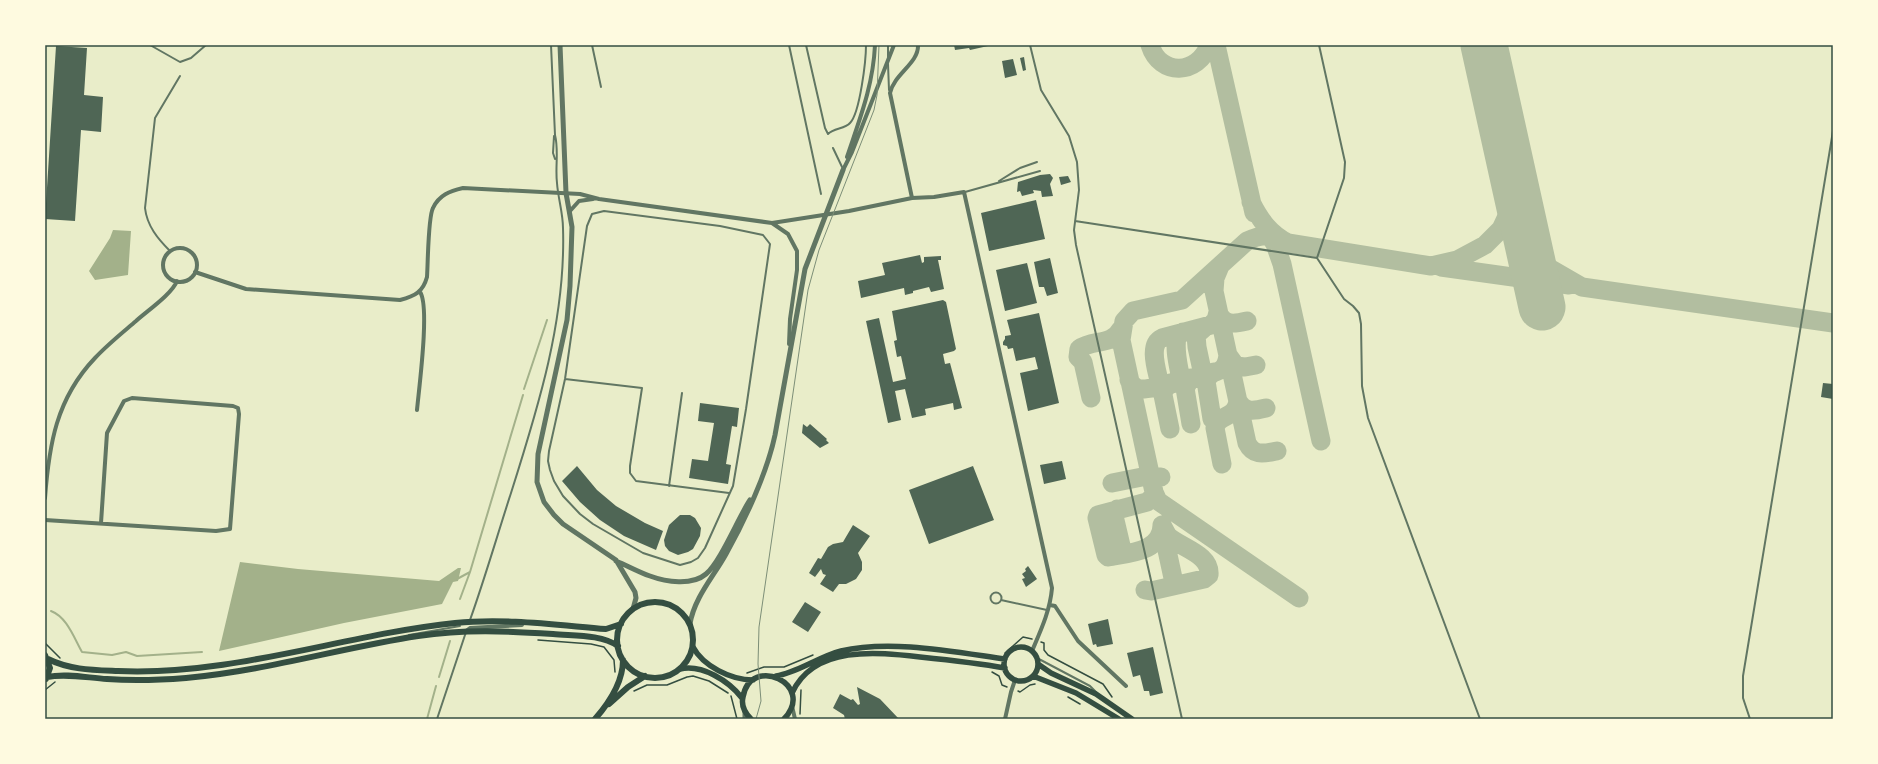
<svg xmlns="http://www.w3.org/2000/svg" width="1878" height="764" viewBox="0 0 1878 764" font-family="Overpass,sans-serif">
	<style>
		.water { fill: #a3b18a }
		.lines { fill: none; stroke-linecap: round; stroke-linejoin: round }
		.stream { stroke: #a3b18a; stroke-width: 2 }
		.taxiway { stroke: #b2bea0; stroke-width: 19 }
		.runway { stroke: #b2bea0; stroke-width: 47 }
		.building { fill: #4f6655 }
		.path { stroke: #344e41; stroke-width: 1.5 }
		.service { stroke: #617663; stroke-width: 2 }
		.minor { stroke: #617663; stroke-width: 4 }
		.tertiary { stroke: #617663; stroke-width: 5 }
		.secondary { stroke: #344e41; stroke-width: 5.5 }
		.primary { stroke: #344e41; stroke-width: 6 }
		.tram { stroke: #7c8e77; stroke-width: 1 }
		.neatline { fill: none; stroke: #344e41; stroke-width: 1.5 }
	</style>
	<rect width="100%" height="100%" fill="#e9edc9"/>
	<path class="water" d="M113 230 131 231 128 275 95 280 89 271 110 238Z
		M240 562 298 569 439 581 458 568H461L458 581 453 582 442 604 344 623 219 651Z"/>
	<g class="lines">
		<path class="stream" d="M524 389 547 320
			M457 579 470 572
			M460 599 470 572 523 395
			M51 611C67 617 74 638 82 652L112 655 126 652 137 656 202 652
			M439 677 450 641
			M427 719 436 686"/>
		<path class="taxiway" d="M1150 45C1160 77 1198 75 1209 45
			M1216 45 1254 213
			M1251 202C1260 220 1270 234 1288 243L1431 266 1457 260 1485 245 1501 229 1509 212 1513 191V175
			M1267 231 1275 244 1282 264 1321 441
			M1527 237 1537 261 1582 287 1833 323
			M1281 239C1269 234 1259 235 1247 241L1182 300 1133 311 1124 321 1121 340 1154 492 1158 501 1299 598
			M1220 266 1215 278 1214 291 1247 443C1254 457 1265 453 1277 451
			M1441 267 1569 285
			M1218 312C1224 326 1234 324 1247 321
			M1228 355 1236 366 1245 367 1256 365
			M1203 375 1197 347 1196 335 1204 328
			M1191 378 1185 388 1191 424
			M1129 380C1132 385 1135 389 1141 389 1150 390 1216 374 1222 369 1227 365 1227 361 1228 355
			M1181 381C1179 366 1174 352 1177 337L1183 332
			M1160 385C1158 373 1147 345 1162 338L1211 325 1216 320 1218 312
			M1091 398 1083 362 1078 357 1079 349C1093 339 1112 346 1121 329
			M1238 401C1245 413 1254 411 1266 408
			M1212 419 1206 381 1209 376 1214 372
			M1170 429 1163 395 1164 390 1170 383
			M1222 464 1215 428C1219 413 1235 420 1238 401
			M1112 483 1142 477H1161
			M1154 492V496L1147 502 1098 515 1097 518 1106 555 1108 557C1128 553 1162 552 1162 525
			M1117 509 1114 516 1122 550 1125 553
			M1162 527 1173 578 1175 583 1181 584
			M1145 590 1151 591 1204 579 1209 575C1211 554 1181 548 1168 536 1166 533 1164 529 1162 525"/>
		<path class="runway" d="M1484 45 1542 307"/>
	</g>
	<path class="building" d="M954 45H988V46L970 50 969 48 955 50Z
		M56 46 87 48 84 95 103 97 101 132 81 130 75 221 45 219Z
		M1024 57 1026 70 1023 71 1020 58Z
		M1013 59 1017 75 1005 78 1002 61Z
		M1050 174 1053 178 1050 184 1053 196 1042 197 1041 191 1033 190 1034 193 1022 196 1020 191 1017 192 1018 182 1040 175Z
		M1068 176 1071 182 1061 185 1059 177Z
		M1036 200 1045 239 989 251 981 213Z
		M920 255 922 263 924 262V257L941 256V260H938L944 289 931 292 929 287 913 291V293L905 295 904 288 861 298 858 281 885 275 882 263Z
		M1050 258 1058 293 1047 296 1044 287H1039L1034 262Z
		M1027 263 1037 303 1005 311 996 270Z
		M943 300 946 302 956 349 954 351 943 354 945 364 950 363 962 408 954 410 953 403 925 409 926 415 912 418 905 389 895 391 901 420 888 423 866 321 879 318 893 382 906 379 901 356 897 357 894 341 897 340 892 311Z
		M1039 313 1059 403 1028 411 1020 373 1038 369 1035 357 1016 361 1013 348 1008 349 1007 346 1003 345V342L1005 339V336L1011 335 1007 320Z
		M1823 383 1833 384V399L1821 397Z
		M700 403 739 408 737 427 732 426 726 464 731 465 728 484 689 478 692 459 708 461 714 423 698 421Z
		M803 424 807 427 810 424 827 439 826 440 829 443 820 448 802 433Z
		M1062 461 1066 479 1044 484 1040 465Z
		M577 466 597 490 616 506 645 523 663 531 656 550 624 536 600 520 580 502 562 481Z
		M973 466 994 520 929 544 909 490Z
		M680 515H690L695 518 701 528 700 536 693 549 688 552 678 555 669 551 665 546 664 540 669 525Z
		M853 525 870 536 858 553 862 562V570L856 579 846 584H839L833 592 820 584 826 575 823 574 821 569 815 577 809 573 818 558 821 559 828 547 833 544 843 542Z
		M1028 566 1037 579 1026 587 1022 579 1025 578 1022 574 1026 571 1025 569Z
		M805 602 821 612 808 632 792 622Z
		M1108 619 1113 644 1097 647 1096 644 1093 645 1088 624Z
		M1153 647 1163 693 1150 696 1149 691H1144L1140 675 1133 677 1127 653Z
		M857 687 880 699 899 719H845L844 715 833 708 840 694 851 700 853 699 858 705 860 704Z"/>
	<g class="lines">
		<path class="path" d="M538 640 591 644 604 647 614 660 615 672
			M1041 642 1044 643V650L1048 655 1103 684 1112 697
			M45 643 60 658
			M1005 653 1023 637 1032 639
			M992 672 999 676 1002 685 1007 687
			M747 673 764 667H784L813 655
			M45 690 55 682
			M634 691 647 685H667L687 677 693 676 709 681 728 693
			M1018 691 1020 692 1030 685 1035 684
			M731 696 737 719
			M1068 697 1080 704
			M800 714 801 690"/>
		<path class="service" d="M150 45 180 62 191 58 206 45
			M592 45 601 87
			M789 45 821 194
			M806 45 825 128 828 134C834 128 845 129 850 123 860 113 866 60 866 45
			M1030 45 1041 90 1069 136 1077 162 1079 190 1074 230 1076 245 1182 719
			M1319 45 1345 162 1344 178 1317 258 1344 299 1353 306 1359 313 1361 324 1362 386 1368 418 1480 719
			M888 58V45
			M888 64 889 90
			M554 136 553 153 555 159
			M833 148 843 169
			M999 181 1020 168 1037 162
			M965 192 1040 171
			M604 211 720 226 763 235 770 244 746 409 733 486 705 548 698 558 691 562 680 565 643 553 593 524 580 514 563 496 554 481 550 470 548 461 549 451 565 379 587 226 592 214Z
			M1075 221 1317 258
			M170 251C158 239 147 226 145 208L155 118 180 76
			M565 379 642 388 630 466V473L636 481 729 493
			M669 486 682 393
			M990.5 598a5.5 5.5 0 1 1 11 0a5.5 5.5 0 1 1-11 0Z
			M1001 600 1047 610
			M470 620C485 578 497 536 511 493 538 408 566 319 563 228 563 213 558 198 557 183 555 167 559 151 555 135L551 45
			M409 635 460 626
			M1037 658 1090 686 1096 692
			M437 719 466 632
			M1750 719 1743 698V676L1833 131"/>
		<path class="minor" d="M847 157C860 118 873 86 875 45
			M843 170 852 152 894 45
			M912 198 890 93C894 74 919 63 918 45
			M570 211 579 201 593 199
			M772 223 788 234 797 251V270L790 319 789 344
			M163 265a17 17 0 1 1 34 0a17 17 0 1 1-34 0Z
			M195 272 246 289 400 300C415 296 423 292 427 277 428 263 428 217 433 208 439 195 450 191 463 188L580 194 599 199 772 223 849 211 912 198 934 197 964 192 1052 588C1050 611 1041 630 1032 651
			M417 410C419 388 430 306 420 292
			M45 498C49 445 56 399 95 358 107 345 122 333 136 321 147 311 172 294 177 281
			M45 520 216 531 230 529 239 414 238 408 233 406 132 398 124 401 107 433 101 523
			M1050 605 1055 606 1078 641 1126 686
			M466 631 470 628 522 625
			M792 706 795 719
			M1005 719 1011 692 1015 680"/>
		<path class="tertiary" d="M560 45 566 193 572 227 570 286 567 320 538 454 537 482 544 502 554 515 563 524 616 560 635 592 636 598 633 609
			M616 561C628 566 638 572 650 576 666 582 692 586 706 574 721 561 738 518 750 500
			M690 624C694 598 714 576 726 554 745 520 767 473 775 435L805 269 843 170
			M745 719V712"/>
		<path class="secondary" d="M693 647C703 666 731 680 753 680
			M1004 664a17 17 0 1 1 34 0a17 17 0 1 1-34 0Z
			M1038 664 1051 673 1096 694 1132 719
			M680 669C702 664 729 681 742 698
			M776 676C797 673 818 657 841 651 890 639 955 652 1005 659
			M1033 676 1076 693 1119 719
			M792 693C814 645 877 652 920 657 949 660 977 663 1005 668
			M751 719C745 713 741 705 743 697 750 654 817 684 784 719"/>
		<path class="primary" d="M617 640a38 38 0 1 1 76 0a38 38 0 1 1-76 0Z
			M45 655 50 668 46 679
			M48 659C70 670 94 670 118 671 234 676 342 635 455 623 505 618 556 625 606 629L621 624
			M47 677C67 673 88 678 107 679 134 681 160 680 186 678 265 671 340 648 418 636 464 629 507 631 553 634 573 636 601 634 618 646
			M609 704 628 687 645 676
			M595 719C609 703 623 682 623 660"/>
		<path class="tram" d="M756 719 761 701 758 664 759 627 808 290 819 250 874 110 877 95 879 45"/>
	</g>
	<rect width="1878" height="764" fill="none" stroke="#fefae0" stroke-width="92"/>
	<rect x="46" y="46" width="1786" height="672" class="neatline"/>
</svg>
